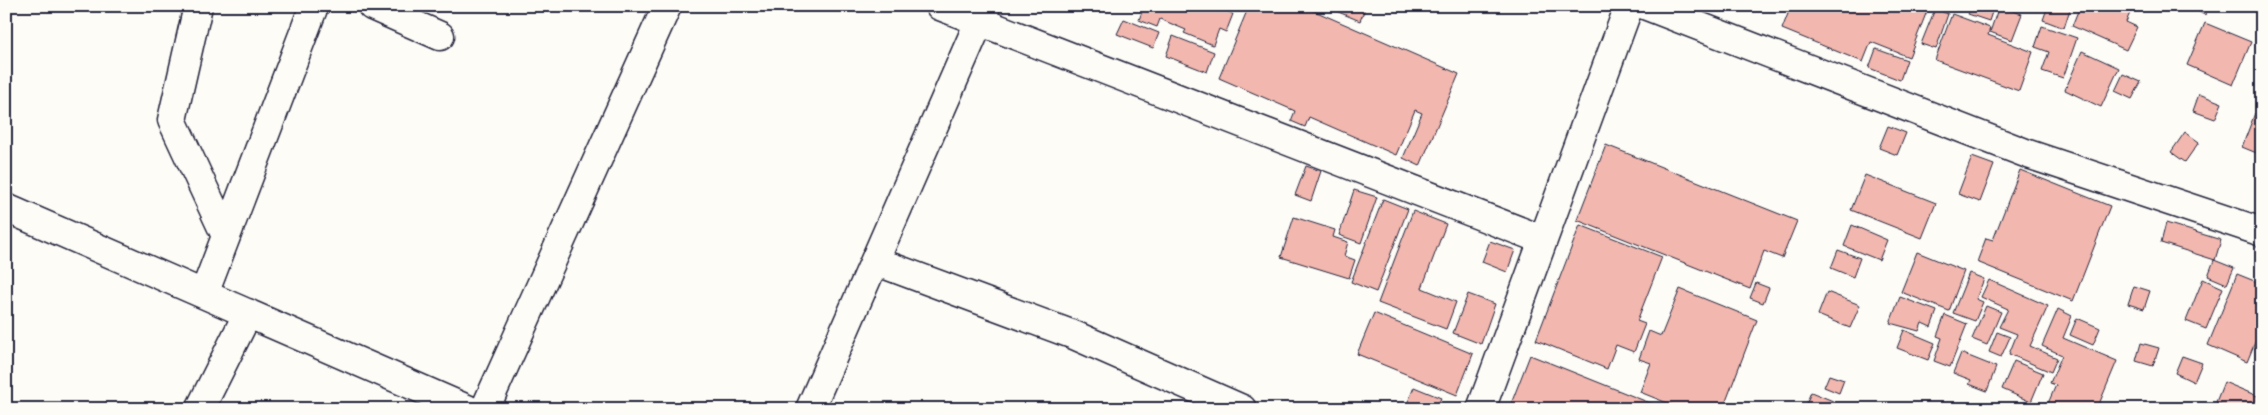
<svg xmlns="http://www.w3.org/2000/svg" width="2268" height="415" viewBox="0 0 2268 415" font-family="Dekko,sans-serif">
	<style>
		.building { fill: #f2b7ae; stroke: #22223b }
		.lines { fill: none; stroke-linecap: round; stroke-linejoin: round }
		.minor-casing { stroke: #22223b; stroke-width: 31 }
		.minor { stroke: #fdfcf7; stroke-width: 28 }
	</style>
	<rect width="100%" height="100%" fill="#fdfcf7"/>
	<filter id="ink" filterUnits="userSpaceOnUse"><feTurbulence type="fractalNoise" baseFrequency=".02" numOctaves="2"/><feDisplacementMap in="SourceGraphic" scale="10" xChannelSelector="R" yChannelSelector="G"/><feConvolveMatrix kernelMatrix="1 2 1 2 8 2 1 2 1" color-interpolation-filters="sRGB"/></filter>
	<g filter="url(#ink)">
		<path class="building" d="M1144 6H1228L1226 11 1233 14 1226 32 1219 29 1213 45 1184 33 1186 30 1160 19 1157 27 1139 20Z
			M1249 6H1303L1459 74 1420 166 1403 158 1422 113 1415 110 1396 155 1309 117 1305 127 1291 121 1295 111 1219 78Z
			M1324 6H1366L1360 21Z
			M1791 6H1929L1909 57 1871 42 1863 62 1782 29Z
			M1971 6H1994L1989 21 1968 14Z
			M1999 6 2022 14 2012 40 1990 32Z
			M2048 6H2071L2064 28 2043 20Z
			M2080 6H2133L2126 22 2137 27 2126 50 2072 26Z
			M2186 6H2209L2205 15Z
			M1935 9 1948 14 1936 49 1921 44Z
			M1952 14 1990 28 1988 35 2033 52 2019 91 1935 60Z
			M1124 19 1159 33 1153 48 1117 34Z
			M2205 23 2251 42 2233 85 2187 65Z
			M2042 26 2077 38 2063 78 2042 71 2049 52 2035 47Z
			M1173 36 1214 52 1207 72 1166 56Z
			M1876 49 1907 60 1900 80 1869 68Z
			M2082 51 2119 68 2101 107 2065 90Z
			M2123 74 2141 82 2132 99 2115 91Z
			M2199 94 2222 103 2215 119 2193 111Z
			M2255 113 2262 116V148L2259 154 2242 147Z
			M1888 126 1906 133 1897 155 1879 148Z
			M2185 132 2199 142 2185 162 2171 152Z
			M1606 145 1797 221 1782 258 1764 251 1750 289 1577 220Z
			M1972 157 1994 165 1980 202 1958 194Z
			M1306 166 1321 171 1311 201 1295 195Z
			M2020 170 2110 206 2073 301 1977 262 1986 238 1993 240Z
			M1865 175 1936 203 1922 238 1851 210Z
			M1354 190 1377 197 1361 243 1339 235Z
			M1383 199 1408 209 1376 292 1351 282Z
			M1413 211 1446 224 1422 288 1456 302 1446 329 1378 303Z
			M1294 217 1335 230 1333 237 1348 242 1344 256 1355 260 1349 278 1281 257Z
			M2166 223 2221 240 2215 260 2161 243Z
			M1580 225 1662 257 1637 321 1645 324 1634 352 1616 345 1607 369 1536 340Z
			M1852 225 1887 240 1879 260 1844 246Z
			M1490 241 1515 250 1507 272 1482 262Z
			M1838 250 1860 258 1853 277 1831 268Z
			M1917 252 1964 271 1949 311 1901 292Z
			M2214 260 2234 268 2227 284 2208 276Z
			M1969 273 1984 279 1976 299 1983 302 1975 321 1953 313Z
			M2237 274 2262 284V330H2260L2247 362 2208 345Z
			M2203 279 2223 288 2206 329 2186 321Z
			M1989 280 2048 306 2030 346 2057 358 2051 372 2009 354 2017 334 1999 327 2008 309 1981 297Z
			M1756 283 1769 288 1763 303 1750 298Z
			M2134 286 2150 291 2144 309 2128 304Z
			M1680 289 1757 320 1723 409H1682L1640 392 1651 363 1639 359 1649 331 1661 336Z
			M1827 292 1860 305 1850 328 1818 315Z
			M1468 294 1495 304 1481 344 1453 333Z
			M1900 297 1937 311 1931 327 1922 323 1919 331 1890 323Z
			M1986 306 2001 312 1987 345 1972 339Z
			M2058 309 2072 316 2063 338 2117 361 2097 409 2046 408 2056 385 2050 383 2062 355 2042 346Z
			M1374 313 1473 354 1457 395 1357 354Z
			M1945 315 1967 324 1950 367 1934 361 1942 338 1937 336Z
			M2077 318 2100 328 2093 345 2070 335Z
			M1904 330 1935 343 1928 360 1897 348Z
			M1997 332 2010 337 2001 357 1989 352Z
			M2141 343 2159 348 2153 366 2136 361Z
			M1961 353 1996 367 1987 391 1969 384 1971 380 1953 373Z
			M1530 355 1665 409H1509Z
			M2182 356 2202 363 2194 382 2175 373Z
			M2014 361 2043 373 2031 402 2002 389Z
			M1829 375 1844 380 1839 393 1824 387Z
			M2224 382 2262 398 2259 409H2233L2216 402Z
			M1414 387 1441 398 1436 409H1412L1406 407Z
			M1811 392 1833 401 1830 409H1804Z"/>
		<g class="lines">
			<g class="minor-casing">
				<path id="minor" d="M198 6 172 120 226 236
					M372 6 440 36
					M940 6 1543 240
					M1647 6 2028 154 2262 232
					M6 208 467 409
					M875 261 1074 335 1242 409
					M204 294 314 6
					M200 409 248 313
					M485 409 667 6
					M810 409 986 6
					M1481 409 1629 6"/>
			</g>
			<use href="#minor" class="minor"/>
		</g>
	</g>
	<rect width="2268" height="415" fill="none" stroke="#fdfcf7" stroke-width="25"/>
	<rect x="12" y="12" width="2243" height="390" fill="none" stroke="#22223b" stroke-width="2" filter="url(#ink)"/>
</svg>
